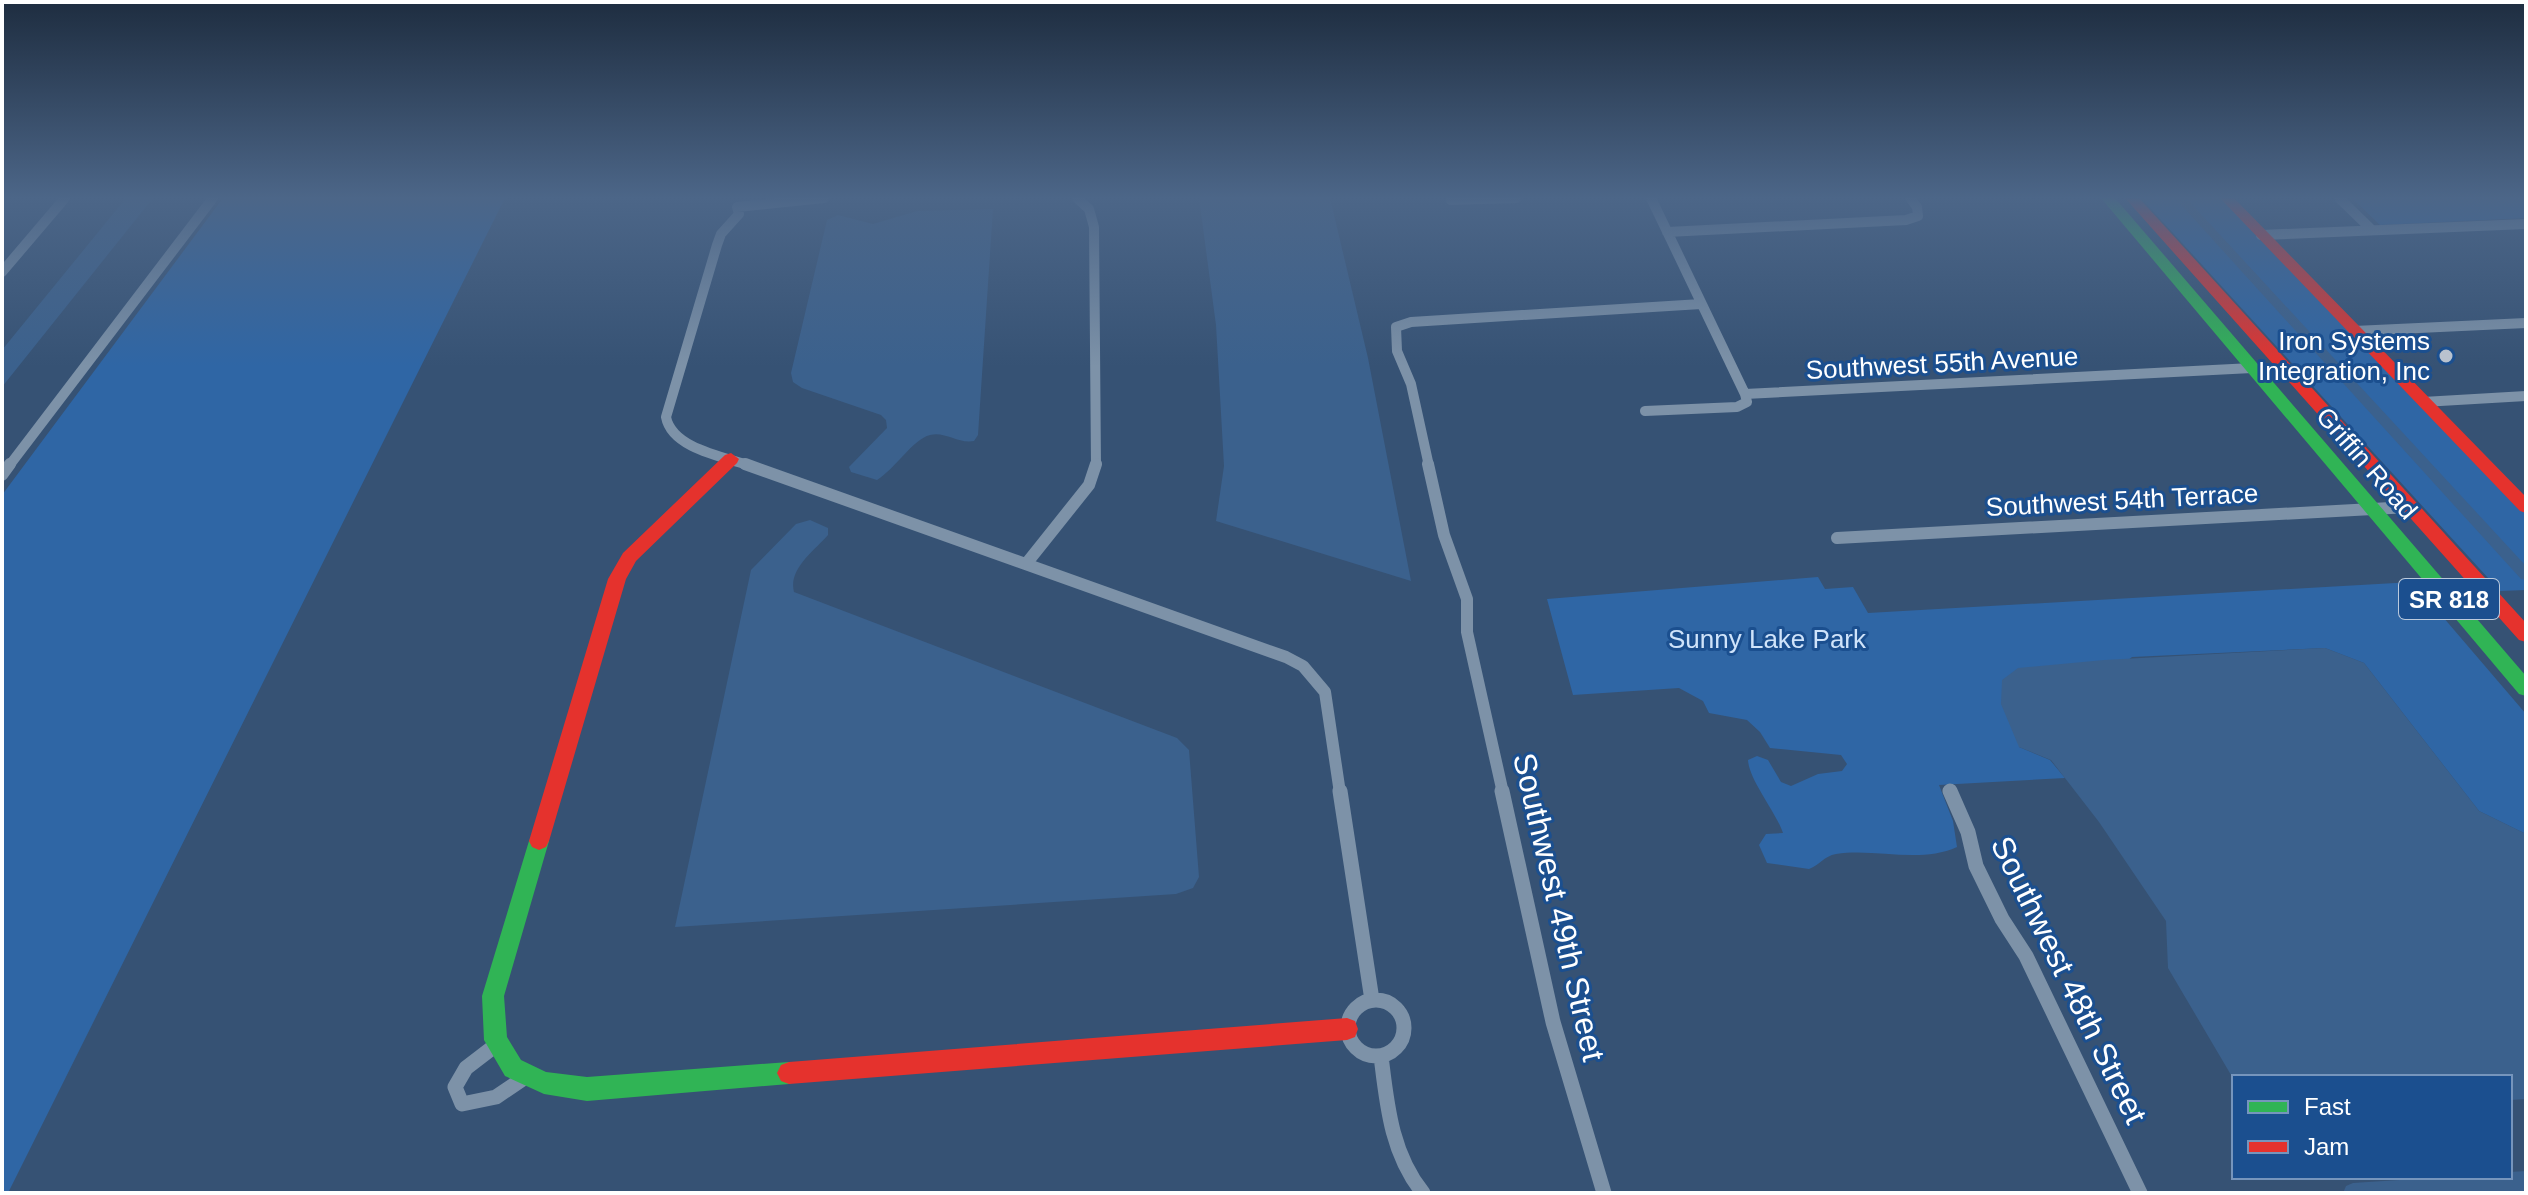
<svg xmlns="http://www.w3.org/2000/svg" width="2528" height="1195" viewBox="0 0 2528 1195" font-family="Arial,sans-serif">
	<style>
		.green { fill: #2f66a5 }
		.water { fill: #3b618d }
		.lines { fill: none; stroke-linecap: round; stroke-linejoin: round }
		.canal { fill: #3b618d; fill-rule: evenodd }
		.street-far2 { stroke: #7d92a8; stroke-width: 10 }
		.street-far1 { stroke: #7d92a8; stroke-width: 12 }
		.street { stroke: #7d92a8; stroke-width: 15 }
		.fast { fill: #30b455; fill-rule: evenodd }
		.jam { fill: #e5322d; fill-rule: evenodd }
		.poi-dot { fill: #b9c2ce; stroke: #1b4f8f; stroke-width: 3 }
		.labels { text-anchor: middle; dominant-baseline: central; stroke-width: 6; stroke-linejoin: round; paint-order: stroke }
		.shield { fill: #1b4f8f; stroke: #bbcadd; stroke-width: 2 }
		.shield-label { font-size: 24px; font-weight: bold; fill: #fff }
		.poi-label { font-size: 26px; fill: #fff; stroke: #1b4f8f; text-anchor: end }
		.street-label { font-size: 26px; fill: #fff; stroke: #1b4f8f }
		.park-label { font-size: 26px; fill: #cfe3fa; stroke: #1b4f8f }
		.near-street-label { font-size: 32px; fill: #fff; stroke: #1b4f8f }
	</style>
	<rect width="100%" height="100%" fill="#365274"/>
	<path class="green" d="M223 198H505L8 1193H2V495Z
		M2141 198H2222L2526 513V590L2500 591Z
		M2352 198H2526V218L2380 225Z
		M1818 577 1825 589 1853 587 1868 613 2413 582 2526 714V834L2479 811 2364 663 2325 648 2132 657 2019 747 2050 760 2065 778 1939 785 1953 821 1957 847C1920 864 1876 848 1836 854 1824 856 1820 865 1809 869L1767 863 1759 845 1766 834 1783 833C1776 812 1749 780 1748 760L1757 756 1768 760 1781 782 1791 786 1818 774 1842 771 1847 764 1841 755 1770 748 1760 732 1747 720 1709 713 1703 701 1679 688 1573 695 1547 599Z"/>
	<path class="water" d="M126 198H153L2 387V350Z
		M1199 198H1330L1368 358 1411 581 1216 521 1224 466 1216 325Z
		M993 209 978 435 974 441C958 444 945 431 930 435 913 439 895 469 877 480L851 472 849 467 887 428 886 420 881 415 802 388 793 382 791 373 827 220 838 215 873 224 917 211Z
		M810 520 828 528V535C814 551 788 569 794 592L1177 738 1189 750 1199 877 1193 888 1176 894 675 927 751 570 796 524Z
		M2325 648 2364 663 2479 811 2526 834V1099L2510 1100V1077H2234V1080L2168 968 2166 921 2099 822 2051 760 2019 747 2001 704 2002 680 2018 668 2104 660Z"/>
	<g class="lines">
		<path class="canal" d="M2175 198H2186L2526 566V580L2521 579Z
			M2526 1171V1191L2492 1193H2343L2346 1186 2353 1183 2445 1177H2510V1172Z"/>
		<path class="street-far2" d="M1077 198 1089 209 1094 227 1096 466
			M1651 198 1745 394
			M2339 198 2372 230
			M1451 200 1516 198
			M1667 232 1906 220 1918 216 1917 207 1910 198
			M2261 235 2526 224
			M2 272 65 198
			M2354 331 2526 323
			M1745 394 2252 368
			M2423 402 2526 396
			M1645 411 1737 407 1747 402 1745 394
			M9 466 213 198
			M751 466C725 457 672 449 666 417L717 245 721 234 739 214 737 207 824 198
			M1429 466 1411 384 1397 351 1396 327 1411 322 1701 304"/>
		<path class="street-far1" d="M745 464 1286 657 1303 666 1325 692 1340 793
			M1428 464 1444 535 1467 599V632L1503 793
			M2 475 10 464
			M1837 538 2409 507
			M1026 564 1089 485 1096 464"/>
		<path class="street" d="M1340 791 1372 1000
			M1502 791 1553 1022 1604 1193
			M1950 791 1968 832 1976 866 2002 919 2026 956 2140 1193
			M1348 1028a28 28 0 1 1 56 0a28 28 0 1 1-56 0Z
			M496 1045 466 1068 455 1087 462 1104 496 1097 524 1078
			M1381 1056C1387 1105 1391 1153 1423 1193"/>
		<path class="fast" d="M2101 198H2115L2526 676V696L2519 694Z
			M539 832 546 835 549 841 504 996 507 1037 521 1060 546 1072 587 1077 789 1062 797 1065 801 1073 797 1081 789 1084 587 1101 544 1094 505 1076 484 1040 482 996 529 841 532 835Z"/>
		<path class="jam" d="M2125 198H2139L2526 623V642L2519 640Z
			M2220 198H2234L2526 497V513L2520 511Z
			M731 453 739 459 737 463 636 561 626 579 549 841 546 847 539 850 532 847 529 841 608 579 623 553 725 455Z
			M1347 1018 1355 1021 1358 1029 1355 1037 1347 1040 789 1084 781 1081 777 1073 781 1065 789 1062Z"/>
	</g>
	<linearGradient id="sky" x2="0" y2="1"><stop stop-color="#1e2d40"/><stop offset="0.54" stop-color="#4c6688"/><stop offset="1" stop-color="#4c6688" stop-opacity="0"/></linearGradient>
	<rect width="2528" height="366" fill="url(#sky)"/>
	<circle class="poi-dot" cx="2446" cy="356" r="8"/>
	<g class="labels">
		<rect class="shield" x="2399" y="579" width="100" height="40" rx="6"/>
		<g class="shield-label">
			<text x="2449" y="599">SR 818</text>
		</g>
		<g class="poi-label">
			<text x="2430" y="341">Iron Systems<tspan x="2430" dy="30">Integration, Inc</tspan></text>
		</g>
		<g class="street-label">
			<text transform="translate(1942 363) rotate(-3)">Southwest 55th Avenue</text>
			<text transform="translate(2367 463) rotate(49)">Griffin Road</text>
			<text transform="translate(2122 500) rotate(-3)">Southwest 54th Terrace</text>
		</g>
		<g class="park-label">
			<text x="1767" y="639">Sunny Lake Park</text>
		</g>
		<g class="near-street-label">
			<text transform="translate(1559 907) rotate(77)">Southwest 49th Street</text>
			<text transform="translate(2069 980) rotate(64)">Southwest 48th Street</text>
		</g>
	</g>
	<rect width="2528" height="1195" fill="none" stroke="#ffffff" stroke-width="8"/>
	<rect x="2232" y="1075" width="280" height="104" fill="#1b4f8f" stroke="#7695bc" stroke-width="2"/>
	<rect x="2248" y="1101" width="40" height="12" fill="#30b455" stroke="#7695bc" stroke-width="2"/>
	<text x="2304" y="1115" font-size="24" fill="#ffffff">Fast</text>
	<rect x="2248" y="1141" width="40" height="12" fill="#e5322d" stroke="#7695bc" stroke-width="2"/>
	<text x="2304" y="1155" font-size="24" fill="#ffffff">Jam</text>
</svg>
